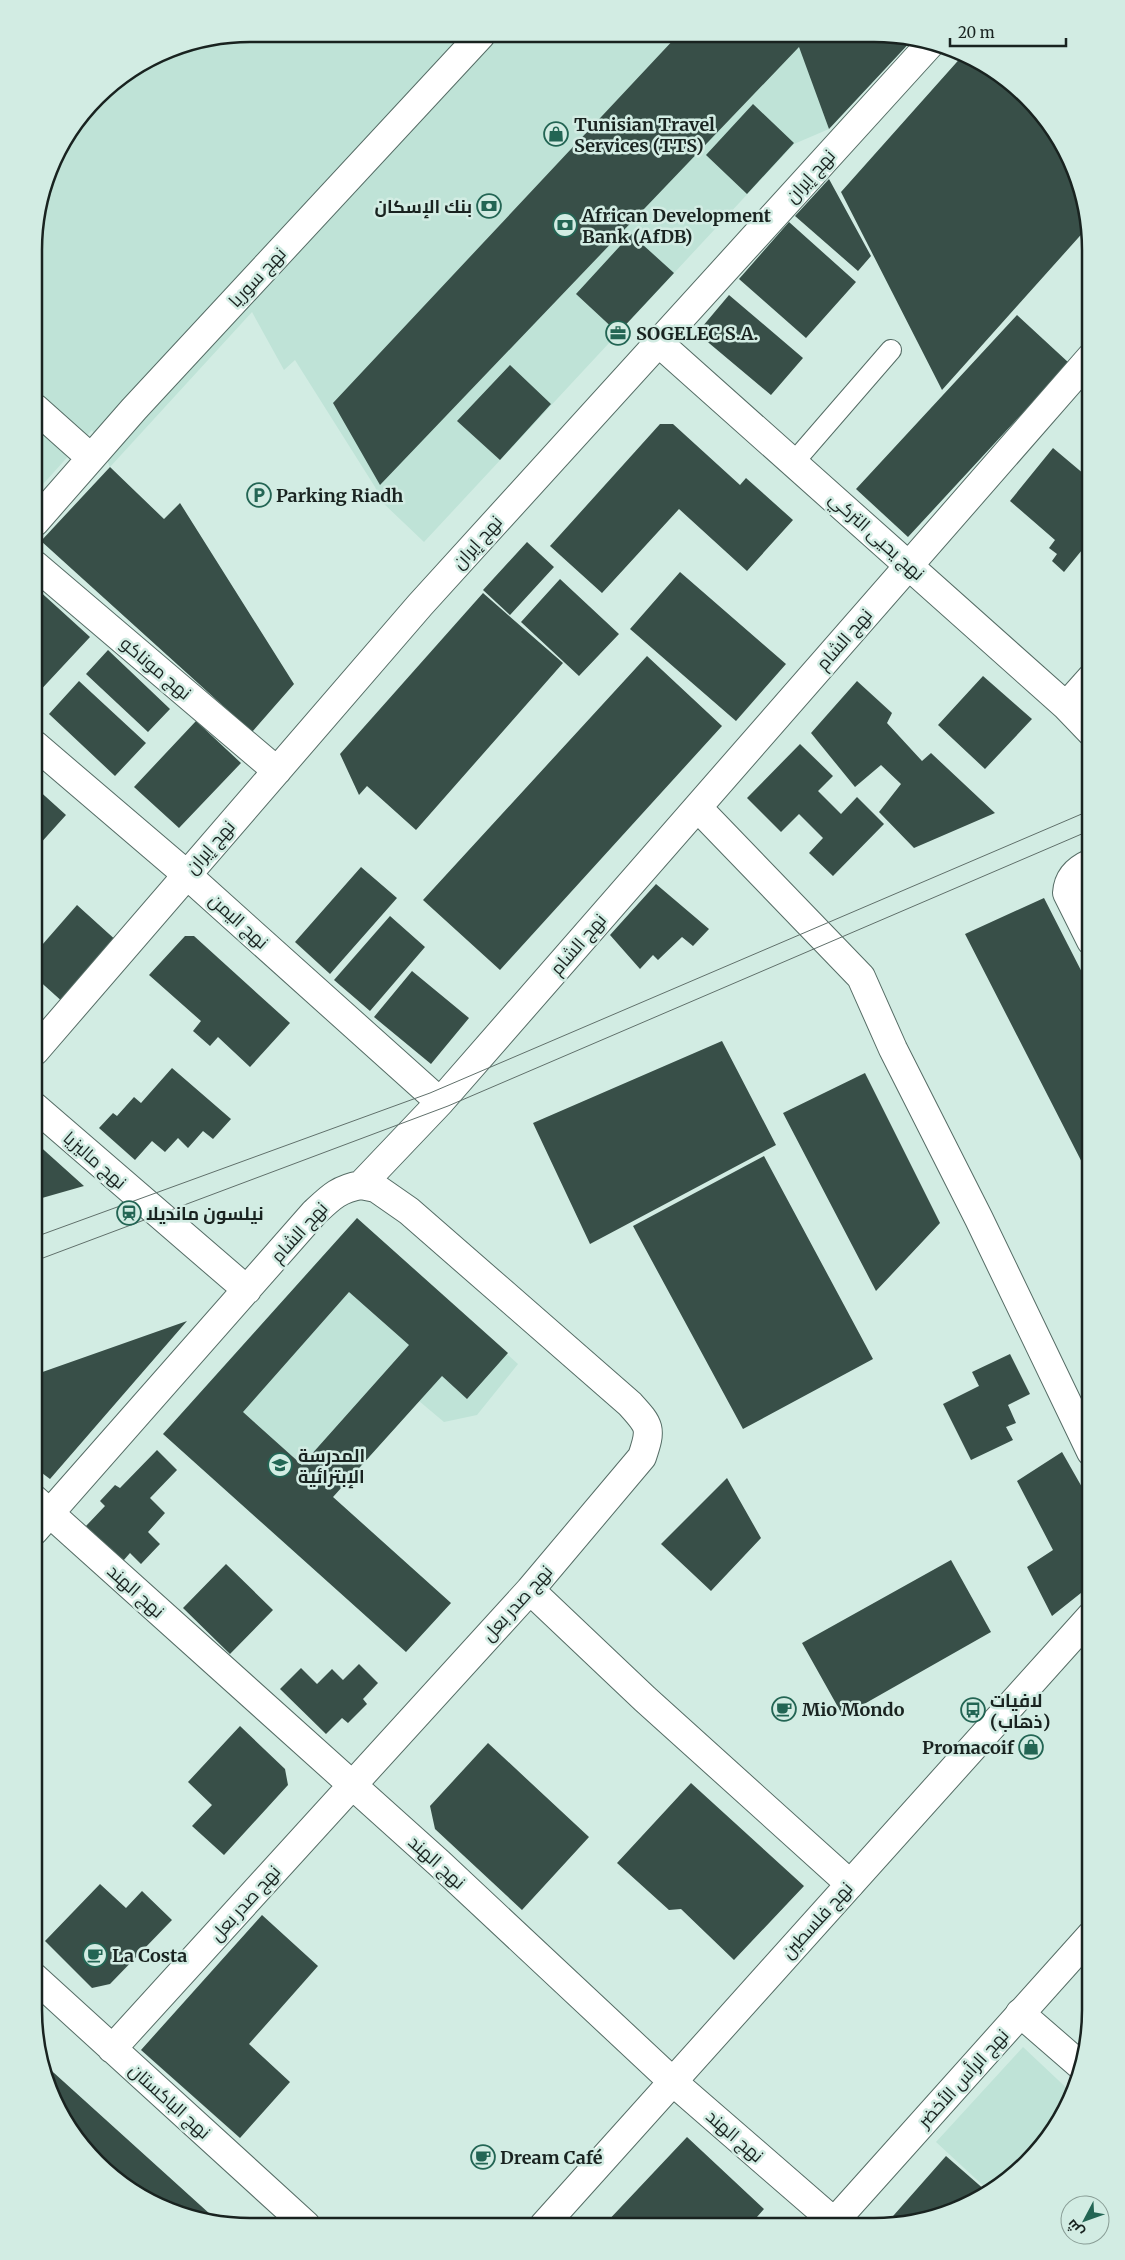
<svg xmlns="http://www.w3.org/2000/svg" width="1125" height="2260" viewBox="0 0 1125 2260" font-family="Merriweather,Cairo,serif">
	<style>
		.built { fill: #bfe3d7 }
		.building { fill: #384f48; fill-rule: evenodd }
		.lines { fill: none; stroke-linecap: round; stroke-linejoin: round }
		.service-casing { stroke: #556c65; stroke-width: 22 }
		.pedestrian-casing { stroke: #556c65; stroke-width: 30 }
		.minor-casing { stroke: #556c65; stroke-width: 30 }
		.secondary-casing { stroke: #556c65; stroke-width: 30 }
		.service { stroke: #fff; stroke-width: 20 }
		.pedestrian { stroke: #fff; stroke-width: 28 }
		.minor { stroke: #fff; stroke-width: 28 }
		.secondary { stroke: #fff; stroke-width: 28 }
		.tram { stroke: #60706b; stroke-width: 1 }
		.labels { text-anchor: middle; dominant-baseline: central; stroke-width: 5; stroke-linejoin: round; paint-order: stroke }
		.poi-label { font-size: 18px; font-weight: bold; fill: #192320; stroke: #d2ece3; text-anchor: start }
		.street-label { font-size: 18px; fill: #192320; stroke: #d2ece3 }
		.rim { fill: none; stroke: #192320; stroke-width: 2.5 }
	</style>
	<rect width="100%" height="100%" fill="#d2ece3"/>
	<path class="built" d="M251 34 796 37 829 129 794 144 424 542 382 502 375 487 295 360 284 370 252 312 110 467 92 430 35 493 36 222 56 154 107 88 168 50Z
		M357 1218 518 1364 477 1415 444 1422 419 1401 333 1497 451 1603 406 1652 163 1434Z
		M1023 2047 1074 2095 1046 2142 990 2192 936 2142Z"/>
	<path class="building" d="M677 36 914 38 829 129 799 47 380 485 333 403Z
		M964 54 1018 88 1055 130 1080 181 1087 228 942 390 841 192Z
		M753 104 794 143 747 194 706 155Z
		M829 179 871 256 858 271 795 216Z
		M789 222 856 282 806 338 739 279Z
		M631 234 674 273 618 333 576 294Z
		M729 295 803 358 771 395 697 333Z
		M1017 315 1069 363 908 537 856 489Z
		M510 365 551 404 500 460 457 421Z
		M660 424H673L740 485 746 478 793 520 747 571 679 509 602 593 550 546Z
		M1053 448 1091 480V539L1064 572 1052 561 1057 554 1049 548 1055 540 1010 501Z
		M110 467 164 519 180 503 294 684 252 732 41 541Z
		M527 542 554 567 510 615 483 590Z
		M680 572 786 664 736 721 630 629Z
		M560 579 619 634 579 676 521 622Z
		M35 587 90 637 35 696Z
		M483 593 563 663 416 830 367 786 359 795 340 754Z
		M108 650 170 709 148 732 86 674Z
		M647 656 722 726 500 970 423 900Z
		M983 676 1032 719 985 769 938 725Z
		M79 681 146 743 115 776 49 714Z
		M857 681 892 713 887 723 922 761 931 753 995 813 914 848 879 812 901 784 881 765 855 787 811 733Z
		M196 721 241 763 179 828 134 787Z
		M800 744 833 776 818 791 841 814 857 797 884 824 833 876 809 853 823 838 799 814 781 832 747 798Z
		M35 787 66 815 38 846 35 844Z
		M361 867 397 898 330 974 295 942Z
		M656 884 709 929 693 946 682 937 658 960 653 955 640 969 610 935Z
		M1044 898 1091 990V1180L965 934Z
		M77 905 119 943 65 1004 35 977V953Z
		M390 916 425 947 370 1011 334 980Z
		M185 936H194L290 1023 250 1067 218 1037 210 1046 193 1031 201 1021 149 975Z
		M412 971 469 1018 431 1064 374 1017Z
		M722 1041 776 1145 590 1244 533 1123Z
		M172 1068 231 1119 213 1139 203 1131 188 1148 178 1138 165 1152 152 1141 135 1160 99 1128 113 1113 117 1116 134 1097 141 1103Z
		M865 1073 940 1223 876 1291 783 1113Z
		M35 1142 84 1186 35 1200Z
		M764 1156 873 1359 743 1429 633 1226Z
		M357 1218 508 1353 467 1399 442 1376 333 1497 451 1603 406 1652 163 1434ZM349 1292 409 1345 302 1465 243 1412Z
		M187 1321 50 1479 34 1467V1375Z
		M1010 1354 1030 1394 1008 1405 1016 1423 1006 1427 1013 1440 971 1460 943 1404 979 1386 972 1372Z
		M157 1450 177 1470 150 1498 165 1513 148 1532 160 1544 141 1564 130 1553 123 1561 86 1526 105 1506 100 1501 115 1485 120 1488Z
		M1062 1452 1091 1503V1585L1052 1616 1027 1567 1053 1550 1017 1481Z
		M727 1478 761 1538 711 1591 661 1544Z
		M951 1560 991 1632 843 1716 802 1643Z
		M226 1564 273 1610 230 1654 183 1608Z
		M359 1664 378 1683 363 1699 367 1704 348 1723 342 1718 326 1734 280 1689 301 1668 317 1684 332 1669 343 1680Z
		M240 1726 285 1769 288 1785 224 1855 192 1826 212 1805 188 1782Z
		M488 1743 589 1837 522 1910 435 1829 430 1806Z
		M691 1783 804 1886 734 1960 681 1909 669 1910 617 1863Z
		M100 1884 126 1908 142 1891 172 1920 110 1984 92 1988 45 1941Z
		M262 1915 318 1966 249 2044 290 2082 240 2138 141 2050Z
		M43 2063 221 2224 155 2204 108 2173 70 2130 45 2079Z
		M687 2137 764 2209 749 2226 604 2225Z
		M946 2156 986 2191 983 2196 944 2215 886 2224Z"/>
	<g class="lines">
		<g class="service-casing">
			<path id="service" d="M794 462 891 350"/>
		</g>
		<g class="pedestrian-casing">
			<path id="pedestrian" d="M1020 2013 1081 2066"/>
		</g>
		<g class="minor-casing">
			<path id="minor" d="M659 343 1066 706 1091 732
				M35 408 91 458
				M35 522 134 409 481 35
				M35 565 277 771
				M1066 706 1091 678
				M35 745 186 874 440 1102
				M698 808 861 977 893 1049 979 1219 1091 1452
				M1091 941 1067 893C1068 877 1077 869 1091 863
				M35 1051 420 605 931 43
				M35 1107 247 1290
				M34 1499 439 1863 672 2081 839 2226
				M34 1531 314 1213C330 1198 338 1189 361 1185L440 1102 1091 357
				M530 1590 645 1699 850 1884
				M34 1977 306 2225
				M112 2049 530 1590 642 1457C652 1428 650 1426 630 1404L409 1211 376 1188 361 1185
				M834 2222 1091 1935"/>
		</g>
		<g class="secondary-casing">
			<path id="secondary" d="M544 2225 1091 1616"/>
		</g>
		<use href="#service" class="service"/>
		<use href="#pedestrian" class="pedestrian"/>
		<use href="#minor" class="minor"/>
		<use href="#secondary" class="secondary"/>
		<path class="tram" d="M35 1237 430 1093 1091 810
			M35 1261 448 1106 1091 830"/>
	</g>
	<defs>
		<g id="shop-ring" transform="scale(1.25)"><circle r="9.5" fill="#d2ece3" stroke="#236554" stroke-width="1.5"/><path d="M-5-2.5h2.3a2.7 3.5 0 0 1 5.4 0H5L5.5 6h-11ZM-1.5-2.5h3a1.5 2.3 0 0 0-3 0Z" fill="#236554"/></g>
		<g id="bank-ring" transform="scale(1.25)"><circle r="9.5" fill="#d2ece3" stroke="#236554" stroke-width="1.5"/><path d="M-6-4H6V4H-6ZM0-2.3a2.3 2.3 0 1 0 0 4.6a2.3 2.3 0 1 0 0-4.6Z" fill="#236554"/></g>
		<g id="office-ring" transform="scale(1.25)"><circle r="9.5" fill="#d2ece3" stroke="#236554" stroke-width="1.5"/><path d="M-6-3h4V-5.5h4V-3h4V5H-6ZM-1-4.5V-3h2v-1.5ZM-6 0V1H6V0Z" fill="#236554"/></g>
		<g id="parking-ring" transform="scale(1.25)"><circle r="9.5" fill="#d2ece3" stroke="#236554" stroke-width="1.5"/><path d="M-3.5-5.5H1a3.5 3.5 0 0 1 0 7H-1V5.5H-3.5ZM-1-3.4V-.6H.8a1.4 1.4 0 0 0 0-2.8Z" fill="#236554"/></g>
		<g id="station-ring" transform="scale(1.25)"><circle r="9.5" fill="#d2ece3" stroke="#236554" stroke-width="1.5"/><path d="M-3-6H3Q5-6 5-4V2Q5 4 3 4L4.5 6H3L1.5 4h-3L-3 6H-4.5L-3 4Q-5 4-5 2V-4Q-5-6-3-6ZM-3.5-4v3h7v-3ZM-3.5 1v1.5H-2V1ZM2 1v1.5H3.5V1Z" fill="#236554"/></g>
		<g id="school-ring" transform="scale(1.25)"><circle r="9.5" fill="#d2ece3" stroke="#236554" stroke-width="1.5"/><path d="M0-5L7-2L0 1L-7-2ZM-4 1L0 2.5L4 1V4Q0 6-4 4Z" fill="#236554"/></g>
		<g id="cafe-ring" transform="scale(1.25)"><circle r="9.5" fill="#d2ece3" stroke="#236554" stroke-width="1.5"/><path d="M-5.5-4.5H6V0H3Q3 3.5 0 3.5H-2.5Q-5.5 3.5-5.5 0ZM3-3.2v2h1.7v-2ZM-6 4.5H4V6H-6Z" fill="#236554"/></g>
		<g id="bus-ring" transform="scale(1.25)"><circle r="9.5" fill="#d2ece3" stroke="#236554" stroke-width="1.5"/><path d="M-5-6H5V4H4V6H2V4H-2V6H-4V4H-5ZM-3.5-4V0h7V-4ZM-3.5 1.2v1.5H-2V1.2ZM2 1.2v1.5H3.5V1.2Z" fill="#236554"/></g>
	</defs>
	<g fill-rule="evenodd">
		<use href="#shop-ring" x="556" y="134"/>
		<use href="#bank-ring" x="489" y="206"/>
		<use href="#bank-ring" x="565" y="225"/>
		<use href="#office-ring" x="618" y="333"/>
		<use href="#parking-ring" x="259" y="495"/>
		<use href="#station-ring" x="129" y="1213"/>
		<use href="#school-ring" x="280" y="1465"/>
		<use href="#cafe-ring" x="784" y="1709"/>
		<use href="#bus-ring" x="973" y="1710"/>
		<use href="#shop-ring" x="1031" y="1747"/>
		<use href="#cafe-ring" x="95" y="1955"/>
		<use href="#cafe-ring" x="483" y="2157"/>
	</g>
	<g class="labels">
		<g class="poi-label">
			<text x="574" y="124">Tunisian Travel<tspan x="574" dy="21">Services (TTS)</tspan></text>
			<text x="472" y="206" text-anchor="end">بنك الإسكان</text>
			<text x="582" y="215">African Development<tspan x="582" dy="21">Bank (AfDB)</tspan></text>
			<text x="636" y="333">SOGELEC S.A.</text>
			<text x="276" y="495">Parking Riadh</text>
			<text x="146" y="1213">نيلسون مانديلا</text>
			<text x="298" y="1455">المدرسة<tspan x="298" dy="21">الإبترائية</tspan></text>
			<text x="990" y="1700">لافيات<tspan x="990" dy="21">(ذهاب)</tspan></text>
			<text x="802" y="1709">Mio Mondo</text>
			<text x="1014" y="1747" text-anchor="end">Promacoif</text>
			<text x="112" y="1955">La Costa</text>
			<text x="500" y="2157">Dream Café</text>
		</g>
		<g class="street-label">
			<text transform="translate(810 176) rotate(-48)">نهج إيران</text>
			<text transform="translate(257 277) rotate(-47)">نهج سوريا</text>
			<text transform="translate(877 536) rotate(42)">نهج يحيى التركي</text>
			<text transform="translate(477 542) rotate(-48)">نهج إيران</text>
			<text transform="translate(844 639) rotate(-49)">نهج الشام</text>
			<text transform="translate(156 668) rotate(40)">نهج موناكو</text>
			<text transform="translate(210 847) rotate(-49)">نهج إيران</text>
			<text transform="translate(239 921) rotate(42)">نهج اليمن</text>
			<text transform="translate(578 944) rotate(-49)">نهج الشام</text>
			<text transform="translate(95 1160) rotate(41)">نهج ماليزيا</text>
			<text transform="translate(299 1232) rotate(-48)">نهج الشام</text>
			<text transform="translate(136 1591) rotate(42)">نهج الهند</text>
			<text transform="translate(517 1603) rotate(-48)">نهج صدر بعل</text>
			<text transform="translate(437 1862) rotate(42)">نهج الهند</text>
			<text transform="translate(245 1903) rotate(-48)">نهج صدر بعل</text>
			<text transform="translate(817 1920) rotate(-48)">نهج فلسطين</text>
			<text transform="translate(963 2078) rotate(-48)">نهج الرأس الأخضر</text>
			<text transform="translate(170 2101) rotate(42)">نهج الباكستان</text>
			<text transform="translate(735 2136) rotate(41)">نهج الهند</text>
		</g>
	</g>
	<path d="M0 0H1125V2260H0ZM250 42H874A208 208 0 0 1 1082 250V2010A208 208 0 0 1 874 2218H250A208 208 0 0 1 42 2010V250A208 208 0 0 1 250 42Z" fill="#d2ece3" fill-rule="evenodd"/>
	<path class="rim" d="M250 42H874A208 208 0 0 1 1082 250V2010A208 208 0 0 1 874 2218H250A208 208 0 0 1 42 2010V250A208 208 0 0 1 250 42Z"/>
	<g transform="translate(1085 2220) rotate(229)"><circle r="24" fill="#d2ece3" stroke="#889c95"/>
	<path d="M0-4L9 19L0 12L-9 19Z" fill="#236554"/>
	<text y="-8" font-size="14" font-weight="bold" text-anchor="middle" fill="#192320">ش</text>
	</g>
	<path d="M950 38v8h116v-8" fill="none" stroke="#192320" stroke-width="2.5"/>
	<text x="958" y="38" font-size="15" fill="#192320" stroke="#d2ece3" stroke-width="4" paint-order="stroke">20 m</text>
</svg>
